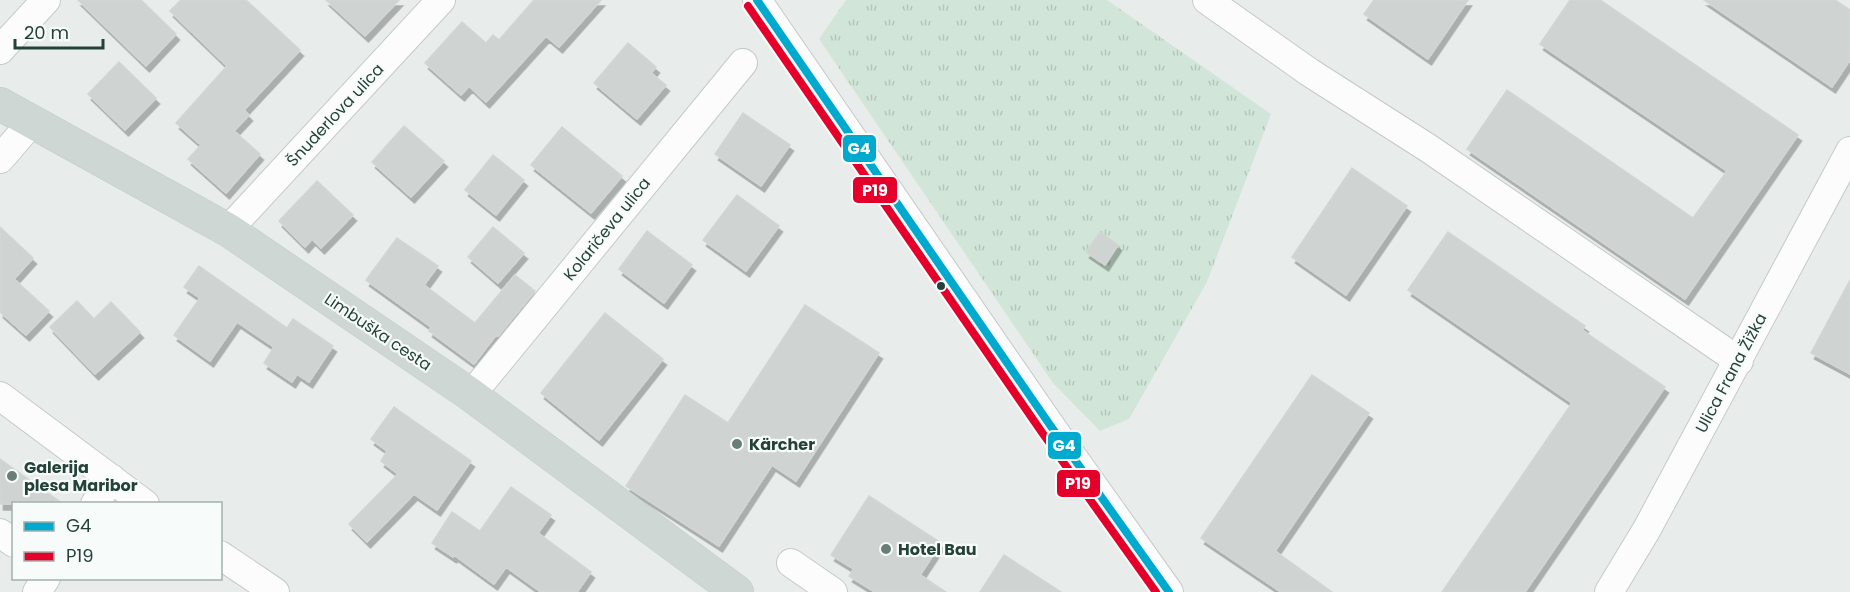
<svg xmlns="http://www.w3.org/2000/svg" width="1850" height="592" viewBox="0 0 1850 592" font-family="Poppins,sans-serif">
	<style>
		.grass { fill: url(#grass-tufts) }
		.building { fill: #cfd4d2; stroke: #d1d6d4; stroke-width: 1.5; filter: url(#shadow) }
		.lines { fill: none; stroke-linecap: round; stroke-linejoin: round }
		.minor-casing { stroke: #c5cac8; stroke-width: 30 }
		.major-casing { stroke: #c3ccc9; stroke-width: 34 }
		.minor { stroke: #fcfcfc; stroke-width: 28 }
		.major { stroke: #cfd7d5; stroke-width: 33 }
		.bus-1-casing { stroke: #f7fbf9; stroke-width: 12 }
		.bus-2-casing { stroke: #f7fbf9; stroke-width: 12 }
		.bus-1 { stroke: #00a9ce; stroke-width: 8 }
		.bus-2 { stroke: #e4002b; stroke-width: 8 }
		.bus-dot { fill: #24423a; stroke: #f7fbf9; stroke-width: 2 }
		.poi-dot { fill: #697e78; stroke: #f7fbf9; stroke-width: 2 }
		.labels { text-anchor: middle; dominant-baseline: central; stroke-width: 4.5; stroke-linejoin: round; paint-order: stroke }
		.street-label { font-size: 16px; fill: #24423a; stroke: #f7fbf9 }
		.poi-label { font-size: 16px; font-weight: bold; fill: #24423a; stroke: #f7fbf9; text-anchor: start }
		.line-badge { stroke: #f7fbf9; stroke-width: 2 }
		.badge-label { font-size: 16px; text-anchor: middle; font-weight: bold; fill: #fff }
	</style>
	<defs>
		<pattern id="grass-tufts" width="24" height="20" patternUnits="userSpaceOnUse" patternTransform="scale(1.5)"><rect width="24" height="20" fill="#d1e6d8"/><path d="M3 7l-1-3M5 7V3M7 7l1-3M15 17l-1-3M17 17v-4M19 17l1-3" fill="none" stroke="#b3c6ba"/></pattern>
		<filter id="shadow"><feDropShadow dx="3.5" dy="6" stdDeviation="0" flood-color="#0004"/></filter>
	</defs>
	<rect width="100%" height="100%" fill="#e8edeb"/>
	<path class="grass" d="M846 0H1107L1271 114 1207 282 1129 419 1100 431 1053 383 819 39Z"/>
	<path class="building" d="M78 0H141L176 34 146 66Z
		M181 0H246L300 50 244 110 249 115 234 131 260 154 226 193 188 159 201 145 176 123 227 66 170 11Z
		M326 0H399L365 36Z
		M534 0H601L559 47 546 36 486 102 469 86 461 95 425 63 462 22 486 43 493 35 499 40Z
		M1374 0H1468L1428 59 1364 14Z
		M1570 0H1600L1798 135 1685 299 1467 149 1507 90 1693 218 1727 171 1540 44Z
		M1704 0H1835L1850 10V60L1832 87Z
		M628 43 656 67 651 73 666 85 637 119 594 83Z
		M119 62 156 98 125 130 88 94Z
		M743 113 790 145 761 186 715 154Z
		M404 126 444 161 411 197 372 162Z
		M562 127 622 176 591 213 531 165Z
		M493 155 524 180 496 215 465 190Z
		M1352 168 1407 206 1346 295 1292 257Z
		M317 181 353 215 321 248 312 239 305 247 279 221Z
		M737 195 779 226 746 271 703 240Z
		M0 227 33 258 14 279 49 311 26 335 0 312Z
		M493 227 524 253 498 283 468 257Z
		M647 231 692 265 664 303 619 269Z
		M1100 232 1118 245 1105 265 1086 252Z
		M1448 232 1585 326 1582 330 1665 387 1525 592H1442L1572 403 1408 290Z
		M397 238 438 266 424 285 475 323 515 275 535 291 498 336 496 335 474 364 429 331 431 327 366 280Z
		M199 266 287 328 293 319 333 346 309 382 297 374 292 382 264 363 274 347 237 322 210 361 174 335 200 298 184 287Z
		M1850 280V374L1811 353Z
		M77 301 94 319 111 302 140 332 95 374 50 327Z
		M805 305 879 353 796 481 772 465 719 546 626 486 685 395 728 423Z
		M605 313 663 359 599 440 541 393Z
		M1312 375 1369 413 1275 551 1332 592H1281L1201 538Z
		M394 407 471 461 437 510 414 494 367 542 349 524 398 474 381 461 387 451 371 439Z
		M0 459 63 504H0Z
		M511 487 551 515 538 533 591 572 577 592H541L506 567 494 584 454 555 453 557 432 543 452 512 480 531Z
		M869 496 941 543 920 575 946 592H875L849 576 854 569 831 555Z
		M1004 555 1061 592H980Z"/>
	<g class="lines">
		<g class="minor-casing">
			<path id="minor" d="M757 0 1050 425 1169 592
				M1207 0 1309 72 1428 148 1739 361
				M0 50 46 0
				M0 159 32 122
				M228 230 441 0
				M471 395 743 63
				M0 396 145 504
				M95 504 111 478
				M0 533 14 543
				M220 555 275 592
				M791 563 833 592
				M37 592 46 578
				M1609 592 1647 529 1850 151"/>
		</g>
		<g class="major-casing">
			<path id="major" d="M0 104 228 230 471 395 737 592"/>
		</g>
		<use href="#minor" class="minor"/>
		<use href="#major" class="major"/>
		<g class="bus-1-casing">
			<path id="bus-1" d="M757 0 1050 425 1169 592"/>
		</g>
		<g class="bus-2-casing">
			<path id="bus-2" d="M748 6 1041 431 1156 592"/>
		</g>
		<use href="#bus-1" class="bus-1"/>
		<use href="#bus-2" class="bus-2"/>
	</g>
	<circle class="bus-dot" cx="941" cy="286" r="5"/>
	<g class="poi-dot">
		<circle cx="737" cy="444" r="6"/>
		<circle cx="12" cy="476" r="6"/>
		<circle cx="886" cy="549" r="6"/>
	</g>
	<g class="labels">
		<g class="street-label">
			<text transform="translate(335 115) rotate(-47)">Šnuderlova ulica</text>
			<text transform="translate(607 229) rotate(-51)">Kolaričeva ulica</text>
			<text transform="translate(378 332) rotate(34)">Limbuška cesta</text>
			<text transform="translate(1731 373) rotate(-62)">Ulica Frana Žižka</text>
		</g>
		<g class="poi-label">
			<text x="749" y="444">Kärcher</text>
			<text x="24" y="467">Galerija<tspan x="24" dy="18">plesa Maribor</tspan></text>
			<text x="898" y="549">Hotel Bau</text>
		</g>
	</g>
	<g class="line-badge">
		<rect x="842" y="134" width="35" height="29" rx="6" fill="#00a9ce"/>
		<rect x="852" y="176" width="46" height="28" rx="6" fill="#e4002b"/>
		<rect x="1047" y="431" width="35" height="29" rx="6" fill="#00a9ce"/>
		<rect x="1056" y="469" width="45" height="29" rx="6" fill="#e4002b"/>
	</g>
	<g class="badge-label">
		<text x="859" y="154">G4</text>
		<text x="875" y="196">P19</text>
		<text x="1064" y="451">G4</text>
		<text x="1078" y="489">P19</text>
	</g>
	<rect x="12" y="502" width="210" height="78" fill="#f7fbf9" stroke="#a3b1ad" stroke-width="1.5"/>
	<rect x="24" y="522" width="30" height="9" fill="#00a9ce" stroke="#a3b1ad" stroke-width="1.5"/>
	<text x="66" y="532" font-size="18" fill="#24423a">G4</text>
	<rect x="24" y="552" width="30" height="9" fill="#e4002b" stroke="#a3b1ad" stroke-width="1.5"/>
	<text x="66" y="562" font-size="18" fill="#24423a">P19</text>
	<path d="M15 39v9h88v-9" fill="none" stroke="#24423a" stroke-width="3"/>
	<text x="24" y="39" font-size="18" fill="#24423a" stroke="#f7fbf9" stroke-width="4.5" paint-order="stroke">20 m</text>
</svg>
